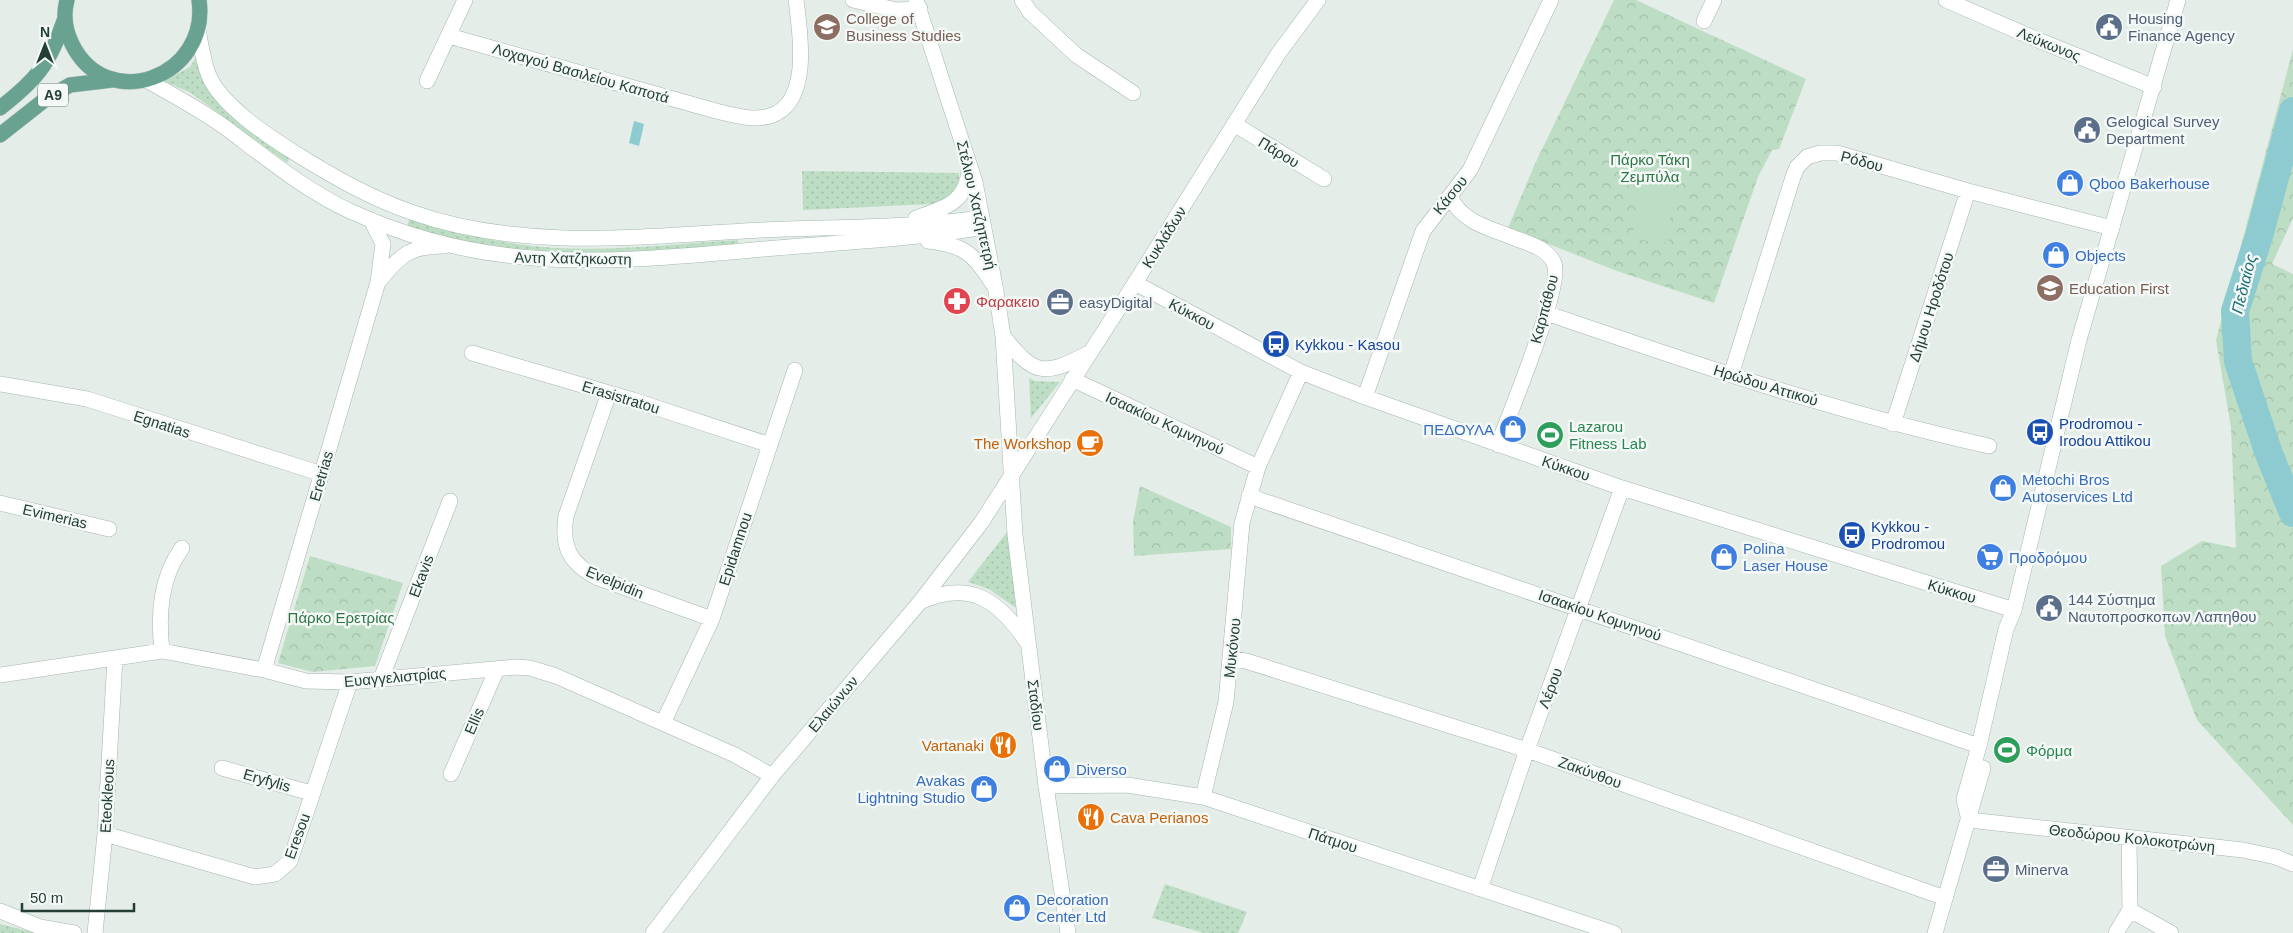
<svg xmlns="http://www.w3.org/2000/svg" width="2293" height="933" viewBox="0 0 2293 933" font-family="Arial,sans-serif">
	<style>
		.grass { fill: url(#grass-dots) }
		.forest { fill: url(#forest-crowns) }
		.pitch { fill: #bddec4 }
		.water { fill: #8dcbd1 }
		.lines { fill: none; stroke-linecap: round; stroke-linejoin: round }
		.river { stroke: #8dcbd1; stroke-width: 28 }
		.street-casing { stroke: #a6b5af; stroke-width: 16 }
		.secondary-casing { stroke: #a2b9af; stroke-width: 16 }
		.primary-casing { stroke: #c1c9c6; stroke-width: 16 }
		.street { stroke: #fff; stroke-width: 15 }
		.secondary { stroke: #fff; stroke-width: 15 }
		.primary { stroke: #69a290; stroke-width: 15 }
		.labels { text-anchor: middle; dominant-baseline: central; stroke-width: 5; stroke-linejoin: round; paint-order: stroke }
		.shield { fill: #f4f9f7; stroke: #62776f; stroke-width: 1 }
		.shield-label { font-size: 14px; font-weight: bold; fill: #233f35 }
		.education-label { font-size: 15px; fill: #785e54; stroke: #f4f9f7; text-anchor: start }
		.service-label { font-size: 15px; fill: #4e5e75; stroke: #f4f9f7; text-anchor: start }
		.street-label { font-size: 15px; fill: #233f35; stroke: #f4f9f7 }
		.park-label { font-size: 15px; fill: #2e7545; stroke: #f4f9f7 }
		.shop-label { font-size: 15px; fill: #366cbe; stroke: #f4f9f7; text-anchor: start }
		.health-label { font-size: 15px; fill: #be3a42; stroke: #f4f9f7; text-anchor: start }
		.transit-label { font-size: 15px; fill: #164399; stroke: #f4f9f7; text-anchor: start }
		.leisure-label { font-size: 15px; fill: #27864d; stroke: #f4f9f7; text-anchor: start }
		.food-label { font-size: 15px; fill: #c56008; stroke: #f4f9f7; text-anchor: end }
		.water-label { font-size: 16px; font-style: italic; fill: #1e717a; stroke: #f4f9f7 }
	</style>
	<defs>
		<pattern id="grass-dots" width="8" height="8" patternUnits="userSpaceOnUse" patternTransform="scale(1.25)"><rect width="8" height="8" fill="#bddec4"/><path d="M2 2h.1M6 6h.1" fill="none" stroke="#a2c0a9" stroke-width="1.8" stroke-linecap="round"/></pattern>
		<pattern id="forest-crowns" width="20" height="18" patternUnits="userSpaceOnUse" patternTransform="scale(1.25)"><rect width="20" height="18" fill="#bddec4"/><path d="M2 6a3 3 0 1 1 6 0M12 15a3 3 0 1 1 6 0" fill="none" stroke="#a2c0a9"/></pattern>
	</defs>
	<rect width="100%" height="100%" fill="#e4ede8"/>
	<path class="grass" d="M197 55 201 73 291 156 287 163 191 93 164 81 190 67Z
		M802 171 959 173V182L953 194 932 204 803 210Z
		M410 217C445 229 481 239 517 244 590 255 666 244 738 240V243L721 247 548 256 454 240 407 227Z
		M1029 378 1035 381 1060 382 1031 418Z
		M1007 532 1016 608 989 589 968 582Z
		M1165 884 1247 912 1238 933H1204L1152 918Z
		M0 924 36 933H0Z"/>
	<path class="forest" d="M1614 0H1636L1806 79 1779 149 1772 150 1758 177 1714 303 1617 271 1508 228 1534 166Z
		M2293 49V218L2272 264 2293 274V825L2197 720 2165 636 2161 566 2202 541 2236 548 2231 427 2216 340Z
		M1140 486 1231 527V549L1134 556 1133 521Z
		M310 556 403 583 375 666 313 672 278 663Z"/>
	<path class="pitch" d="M1640 175 1675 179 1668 243 1632 239Z"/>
	<path class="water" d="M634 121 644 124 639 146 629 143Z"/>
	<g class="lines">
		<path class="river" d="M2293 111 2259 236 2235 311 2238 361 2269 454 2293 513"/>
		<g class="street-casing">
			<path id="street" d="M853 0 896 10 920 9
				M1022 0 1030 12 1076 55 1133 93
				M1704 21 1714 0
				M449 36 716 111C733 115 752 121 770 116 812 103 800 32 796 0
				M427 81 465 0
				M1234 124 1324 179
				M1450 197C1462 221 1486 227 1509 236 1524 242 1547 247 1554 263 1564 284 1508 417 1498 445
				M381 279C401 254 411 246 444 246
				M1135 283 1301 372 1365 397 1622 488 2014 610
				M1546 313C1692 363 1838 413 1989 446
				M472 353 633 400 770 445
				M1731 375 1793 177 1797 167 1807 157 1820 153H1837L1968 191 2112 228
				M1072 379 1258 467
				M0 384 87 399 322 474
				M609 393 566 516C561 547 570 564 598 578L712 619
				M1365 397 1423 231 1470 170 1551 0
				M1893 424 1968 191
				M1249 496 1979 746
				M0 503 109 529
				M162 651C158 615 160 578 182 548
				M1232 659 1246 661 1527 750 1945 898
				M264 670 378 282 383 244 371 220
				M0 675 162 651 264 670 306 681 350 682 515 667 530 668 556 676 735 755 772 776
				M381 679 450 501
				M663 723 712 619 795 370
				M222 768 311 793
				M451 774 497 669
				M1046 786 1127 785 1203 797 1614 933
				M1203 797 1226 702 1242 523 1258 467 1301 372
				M1969 820 2243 850 2276 857 2293 864
				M105 834 255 877 275 874 290 861 350 682
				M1480 889 1527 750 1622 488
				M2130 910 2171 933
				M0 911 40 927 74 933
				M95 933 105 834 115 658
				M2116 933 2130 910 2129 839"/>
		</g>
		<g class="secondary-casing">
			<path id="secondary" d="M916 0 975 182 996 291 1003 336 1015 535 1046 786 1068 933
				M1946 0 2038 40 2154 87
				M198 30C201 45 203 61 209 76 222 106 268 136 295 153 332 176 370 198 411 212 523 252 646 236 762 230 833 227 904 228 974 219
				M146 80C173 95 201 110 226 128 266 158 306 191 352 212 497 278 624 261 776 248 846 242 915 239 984 227
				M916 218C944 208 967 203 969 169
				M928 241C963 245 974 253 992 283
				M1003 336C1034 375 1043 377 1087 354
				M920 602C969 580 998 599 1026 641
				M1969 820 1964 799 1979 746 2006 629 2014 610 2079 340 2178 0
				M653 933 772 776 920 602 981 523 1135 283 1278 54 1318 0
				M1935 933 1983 768"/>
		</g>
		<g class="primary-casing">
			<path id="primary" d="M67 0C63 15 65 30 72 44 107 115 210 77 199 0
				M0 108C36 80 49 65 64 21
				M0 135 47 98 70 85 112 80"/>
		</g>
		<use href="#street" class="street"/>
		<use href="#secondary" class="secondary"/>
		<use href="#primary" class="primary"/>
	</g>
	<defs>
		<g id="university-disc" transform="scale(1.4375)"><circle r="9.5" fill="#8d6e63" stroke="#f4f9f7"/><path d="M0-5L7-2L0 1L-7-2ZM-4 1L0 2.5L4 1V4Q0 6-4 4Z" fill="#fff"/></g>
		<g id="civic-disc" transform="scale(1.4375)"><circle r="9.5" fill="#5c6f8a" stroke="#f4f9f7"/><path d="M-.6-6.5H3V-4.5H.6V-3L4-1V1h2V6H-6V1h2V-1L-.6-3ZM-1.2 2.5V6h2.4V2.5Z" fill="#fff"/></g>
		<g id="shop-disc" transform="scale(1.4375)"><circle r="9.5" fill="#3f7fe0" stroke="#f4f9f7"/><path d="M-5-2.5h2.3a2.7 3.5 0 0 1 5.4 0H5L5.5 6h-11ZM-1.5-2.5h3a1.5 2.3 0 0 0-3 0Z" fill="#fff"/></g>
		<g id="school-disc" transform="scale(1.4375)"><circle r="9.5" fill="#8d6e63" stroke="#f4f9f7"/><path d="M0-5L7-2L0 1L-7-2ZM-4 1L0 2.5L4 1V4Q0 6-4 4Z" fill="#fff"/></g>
		<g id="pharmacy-disc" transform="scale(1.4375)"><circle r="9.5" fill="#e0444e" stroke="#f4f9f7"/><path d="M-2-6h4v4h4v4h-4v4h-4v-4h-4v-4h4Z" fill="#fff"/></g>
		<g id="office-disc" transform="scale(1.4375)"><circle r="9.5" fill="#5c6f8a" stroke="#f4f9f7"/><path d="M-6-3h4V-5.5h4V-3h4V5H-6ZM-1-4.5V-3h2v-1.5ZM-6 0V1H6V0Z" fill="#fff"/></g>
		<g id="bus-disc" transform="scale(1.4375)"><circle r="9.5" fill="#1a4fb4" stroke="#f4f9f7"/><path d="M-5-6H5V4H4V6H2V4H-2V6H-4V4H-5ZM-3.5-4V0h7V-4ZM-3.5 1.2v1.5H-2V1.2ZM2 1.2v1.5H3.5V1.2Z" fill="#fff"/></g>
		<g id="stadium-disc" transform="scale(1.4375)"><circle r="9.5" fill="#2e9e5b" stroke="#f4f9f7"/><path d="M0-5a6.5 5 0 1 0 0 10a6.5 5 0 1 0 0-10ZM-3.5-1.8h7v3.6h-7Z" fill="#fff"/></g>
		<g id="cafe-disc" transform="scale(1.4375)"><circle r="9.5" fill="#e8710a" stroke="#f4f9f7"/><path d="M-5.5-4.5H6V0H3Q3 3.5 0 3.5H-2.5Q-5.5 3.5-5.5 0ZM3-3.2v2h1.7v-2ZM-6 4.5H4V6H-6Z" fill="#fff"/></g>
		<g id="supermarket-disc" transform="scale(1.4375)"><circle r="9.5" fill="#3f7fe0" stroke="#f4f9f7"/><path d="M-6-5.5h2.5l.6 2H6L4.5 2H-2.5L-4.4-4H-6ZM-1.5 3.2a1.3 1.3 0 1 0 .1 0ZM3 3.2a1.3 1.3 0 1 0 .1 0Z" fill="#fff"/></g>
		<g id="restaurant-disc" transform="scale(1.4375)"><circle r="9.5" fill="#e8710a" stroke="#f4f9f7"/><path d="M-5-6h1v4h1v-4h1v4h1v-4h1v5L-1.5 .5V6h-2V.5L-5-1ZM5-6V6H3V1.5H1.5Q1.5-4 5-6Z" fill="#fff"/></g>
	</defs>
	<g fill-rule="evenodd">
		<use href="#university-disc" x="827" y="27"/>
		<use href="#civic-disc" x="2109" y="27"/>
		<use href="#civic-disc" x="2087" y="130"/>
		<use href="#shop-disc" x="2070" y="183"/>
		<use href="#shop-disc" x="2056" y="255"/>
		<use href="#school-disc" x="2050" y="288"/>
		<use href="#pharmacy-disc" x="957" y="301"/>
		<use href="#office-disc" x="1060" y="302"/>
		<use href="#bus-disc" x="1276" y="344"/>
		<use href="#shop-disc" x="1513" y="429"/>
		<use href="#bus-disc" x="2040" y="432"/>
		<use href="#stadium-disc" x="1550" y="435"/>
		<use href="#cafe-disc" x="1090" y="443"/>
		<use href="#shop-disc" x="2003" y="488"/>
		<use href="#bus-disc" x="1852" y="535"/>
		<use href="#shop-disc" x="1724" y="557"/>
		<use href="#supermarket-disc" x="1990" y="557"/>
		<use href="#civic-disc" x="2049" y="608"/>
		<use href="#restaurant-disc" x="1003" y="745"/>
		<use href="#stadium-disc" x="2007" y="750"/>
		<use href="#shop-disc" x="1057" y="769"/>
		<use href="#shop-disc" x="984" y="789"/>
		<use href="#restaurant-disc" x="1091" y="817"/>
		<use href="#office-disc" x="1996" y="869"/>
		<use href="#shop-disc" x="1017" y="908"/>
	</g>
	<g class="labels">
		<rect class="shield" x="38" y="83.5" width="30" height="23" rx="4"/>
		<g class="shield-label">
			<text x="53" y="95">A9</text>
		</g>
		<g class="education-label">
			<text x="846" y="18">College of<tspan x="846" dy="17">Business Studies</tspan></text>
			<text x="2069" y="288">Education First</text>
		</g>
		<g class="service-label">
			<text x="2128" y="18">Housing<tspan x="2128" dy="17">Finance Agency</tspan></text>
			<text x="2106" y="121">Gelogical Survey<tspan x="2106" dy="17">Department</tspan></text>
			<text x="1079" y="302">easyDigital</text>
			<text x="2068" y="599">144 Σύστημα<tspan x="2068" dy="17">Ναυτοπροσκοπων Λαπηθου</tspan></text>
			<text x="2015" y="869">Minerva</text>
		</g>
		<g class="street-label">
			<text transform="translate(2049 44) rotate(22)">Λεύκωνος</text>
			<text transform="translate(581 73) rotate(16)">Λοχαγού Βασιλείου Καποτά</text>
			<text transform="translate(1279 152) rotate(31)">Πάρου</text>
			<text transform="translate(1862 161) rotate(15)">Ρόδου</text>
			<text transform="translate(1450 195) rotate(-51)">Κάσου</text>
			<text transform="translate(977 205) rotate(77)">Στέλιου Χατζηπετρή</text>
			<text transform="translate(1164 237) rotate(-58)">Κυκλάδων</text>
			<text transform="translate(573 258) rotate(1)">Αντη Χατζηκωστη</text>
			<text transform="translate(1931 307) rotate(-72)">Δήμου Ηροδότου</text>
			<text transform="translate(1544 309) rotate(-75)">Καρπάθου</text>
			<text transform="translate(1192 314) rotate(28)">Κύκκου</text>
			<text transform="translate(1766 385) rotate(17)">Ηρώδου Αττικού</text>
			<text transform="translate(621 397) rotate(17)">Erasistratou</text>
			<text transform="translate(1165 423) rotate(25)">Ισαακίου Κομνηνού</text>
			<text transform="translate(162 424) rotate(18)">Egnatias</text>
			<text transform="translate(1566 468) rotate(19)">Κύκκου</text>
			<text transform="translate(321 476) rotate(-74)">Eretrias</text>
			<text transform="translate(55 516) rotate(13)">Evimerias</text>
			<text transform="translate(735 549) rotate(-72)">Epidamnou</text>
			<text transform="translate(421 576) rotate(-69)">Ekavis</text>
			<text transform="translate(615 582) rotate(23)">Evelpidin</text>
			<text transform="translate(1952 591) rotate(17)">Κύκκου</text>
			<text transform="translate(1600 615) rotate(19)">Ισαακίου Κομνηνού</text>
			<text transform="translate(1232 648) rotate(-84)">Μυκόνου</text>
			<text transform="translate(395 677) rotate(-5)">Ευαγγελιστρίας</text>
			<text transform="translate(1550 688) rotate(-69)">Λέρου</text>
			<text transform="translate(833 704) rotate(-50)">Ελαιώνων</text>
			<text transform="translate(1036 705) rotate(83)">Σταδίου</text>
			<text transform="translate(474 721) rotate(-66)">Ellis</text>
			<text transform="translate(1590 772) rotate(20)">Ζακύνθου</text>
			<text transform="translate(267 780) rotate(16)">Eryfylis</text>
			<text transform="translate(107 796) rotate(-87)">Eteokleous</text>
			<text transform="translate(297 836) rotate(-70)">Eresou</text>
			<text transform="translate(2132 838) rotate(6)">Θεοδώρου Κολοκοτρώνη</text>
			<text transform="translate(1333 840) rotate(18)">Πάτμου</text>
		</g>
		<g class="park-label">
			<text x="1650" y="159">Πάρκο Τάκη<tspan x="1650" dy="17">Ζεμπύλα</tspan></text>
			<text x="341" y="617">Πάρκο Ερετρίας</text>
		</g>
		<g class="shop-label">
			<text x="2089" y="183">Qboo Bakerhouse</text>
			<text x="2075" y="255">Objects</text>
			<text x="1494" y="429" text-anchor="end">ΠΕΔΟΥΛΑ</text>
			<text x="2022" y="479">Metochi Bros<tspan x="2022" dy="17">Autoservices Ltd</tspan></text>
			<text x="1743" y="548">Polina<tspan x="1743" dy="17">Laser House</tspan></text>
			<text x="2009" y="557">Προδρόμου</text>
			<text x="1076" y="769">Diverso</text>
			<text x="965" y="780" text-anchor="end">Avakas<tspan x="965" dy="17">Lightning Studio</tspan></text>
			<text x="1036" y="899">Decoration<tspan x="1036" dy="17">Center Ltd</tspan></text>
		</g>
		<g class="health-label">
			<text x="976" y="301">Φαρακειο</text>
		</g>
		<g class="transit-label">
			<text x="1295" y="344">Kykkou - Kasou</text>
			<text x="2059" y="423">Prodromou -<tspan x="2059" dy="17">Irodou Attikou</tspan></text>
			<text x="1871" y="526">Kykkou -<tspan x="1871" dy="17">Prodromou</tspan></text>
		</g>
		<g class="leisure-label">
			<text x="1569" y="426">Lazarou<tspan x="1569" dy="17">Fitness Lab</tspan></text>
			<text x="2026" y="750">Φόρμα</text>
		</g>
		<g class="food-label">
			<text x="1071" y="443">The Workshop</text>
			<text x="984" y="745">Vartanaki</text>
			<text x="1110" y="817" text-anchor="start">Cava Perianos</text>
		</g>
		<g class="water-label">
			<text transform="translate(2244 284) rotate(-76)">Πεδιαίος</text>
		</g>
	</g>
	<g transform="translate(45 45)" stroke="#f4f9f7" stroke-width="4" paint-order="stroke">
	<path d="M0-4L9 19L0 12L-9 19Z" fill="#233f35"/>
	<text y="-8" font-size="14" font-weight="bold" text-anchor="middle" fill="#233f35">N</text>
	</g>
	<path d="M22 903v8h112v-8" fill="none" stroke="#233f35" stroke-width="2.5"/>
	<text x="30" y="903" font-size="15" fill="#233f35" stroke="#f4f9f7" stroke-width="4" paint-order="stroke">50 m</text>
</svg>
